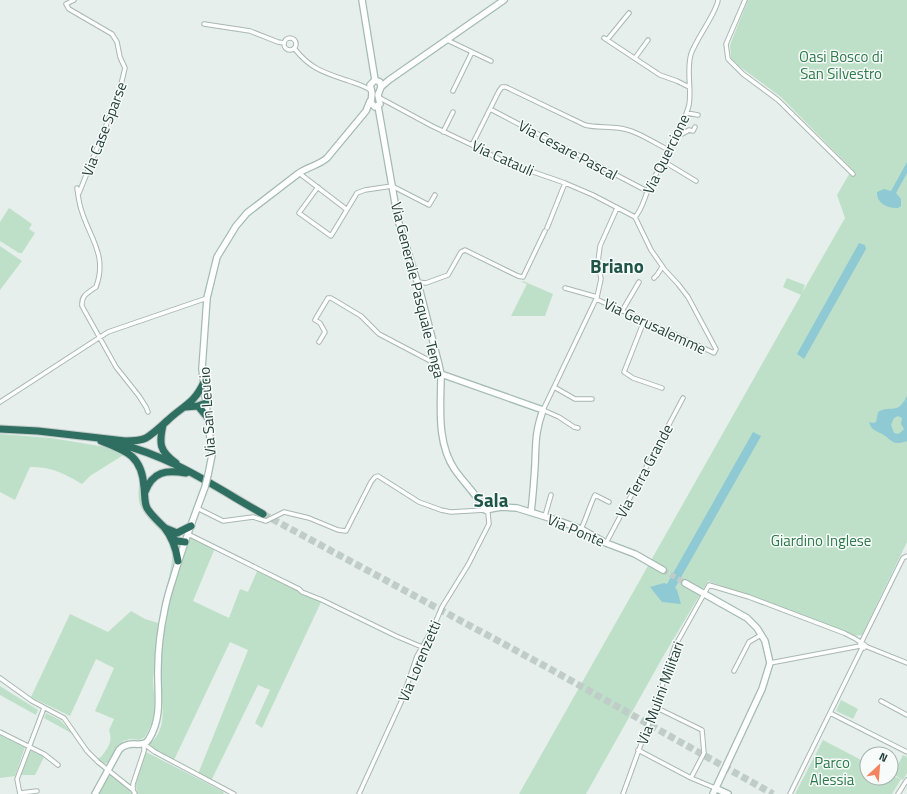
<svg xmlns="http://www.w3.org/2000/svg" width="907" height="794" viewBox="0 0 907 794" font-family="'Titillium Web',sans-serif">
	<style>
		.green { fill: #bfe0c8 }
		.water { fill: #8ec9d4; fill-rule: evenodd }
		.lines { fill: none; stroke-linecap: round; stroke-linejoin: round }
		.secondary-tunnel { stroke: #bfccc8; stroke-width: 5.5; stroke-dasharray: 5.5 3; stroke-linecap: butt }
		.highway-tunnel { stroke: #bfccc8; stroke-width: 7; stroke-dasharray: 7 3.5; stroke-linecap: butt }
		.street-casing { stroke: #a8b8b2; stroke-width: 5.5 }
		.secondary-casing { stroke: #a4bbb3; stroke-width: 8 }
		.highway-casing { stroke: #c2cac8; stroke-width: 9 }
		.street { stroke: #fff; stroke-width: 3.5 }
		.secondary { stroke: #fff; stroke-width: 5.5 }
		.highway { stroke: #2f6f62; stroke-width: 7 }
		.secondary-bridge-casing { stroke: #a4bbb3; stroke-width: 8; stroke-linecap: butt }
		.secondary-bridge { stroke: #fff; stroke-width: 5.5 }
		.labels { text-anchor: middle; dominant-baseline: central; stroke-width: 3; stroke-linejoin: round; paint-order: stroke }
		.park-label { font-size: 15px; fill: #2d7a4b; stroke: #f7fbf9 }
		.street-label { font-size: 15px; fill: #24423a; stroke: #f7fbf9 }
		.district-label { font-size: 19px; font-weight: bold; fill: #1f5548; stroke: #f7fbf9 }
	</style>
	<rect width="100%" height="100%" fill="#e6efeb"/>
	<path class="green" d="M748 0H907V542L862 635 853 636 708 581 664 655 586 794H519L801 295 783 287 787 278 805 285 802 293 845 218 837 195 848 176 853 170 781 97 739 66 731 58 730 45Z
		M9 208 32 224 29 229 35 233 22 253H19L0 241V222Z
		M0 246 22 261 0 290Z
		M523 281 553 294 545 316H511L527 284 522 282Z
		M0 434 51 438 112 448 125 454 137 464 141 478 140 495 142 506 147 513 171 541 174 549V560L167 589C168 578 174 559 172 549 168 532 148 523 141 507 134 493 145 476 134 462 132 459 128 457 125 454L90 476 82 484C63 473 52 467 30 467L15 500 0 492Z
		M190 537 215 548 193 601 229 618 240 589 248 592 258 569 322 600 262 728 255 723 270 690 258 685 211 781 198 774 248 650 230 642 174 760 154 749 149 744C168 730 162 706 161 685 159 657 164 622 171 594 176 576 184 555 190 537Z
		M131 611 145 619 158 623 153 681 155 706 153 721 145 737 140 740 130 739 123 741 120 744 109 763 103 764 98 758 101 757C108 747 113 743 109 730L114 719 95 711 114 668 96 659 70 716 31 697 70 614 108 632Z
		M0 686 38 710 36 715 0 695Z
		M841 700 858 709 853 719 836 711Z
		M46 713 60 720 73 734 44 718Z
		M0 734 25 747 15 776 0 778Z
		M823 740 867 763V778H891V775L901 779 892 794H795Z
		M30 750 44 757 35 775H21Z
		M146 752 224 792 223 794H138C132 781 141 765 146 752Z
		M903 755 907 757V773L903 780 893 774Z
		M109 773 132 793V794H97Z"/>
	<path class="water" d="M907 162V173L896 193 901 199V206L898 208C888 209 876 203 877 192L884 189 891 191Z
		M859 243 865 245 866 249 804 359 797 354Z
		M907 396V441C890 447 892 438 880 433 874 430 871 429 869 422L873 423 876 422 878 412C892 404 897 416 907 396ZM898 416 902 418 901 424 904 429 901 432 898 434 894 433 891 425 894 418Z
		M753 432 761 436 760 438 675 588 677 590 681 604 662 602 650 587 664 583 667 584Z"/>
	<g class="lines">
		<path class="secondary-tunnel" d="M663 570 685 583"/>
		<path class="highway-tunnel" d="M263 514 552 670 773 794"/>
		<g class="street-casing">
			<path id="street" d="M74 0 66 4 69 9 112 34 117 42 120 57 125 68 119 93 79 193
				M745 0 726 44 728 59 743 74 778 100 853 174
				M204 24 250 31 278 42 284 43
				M604 38 660 75 677 81 689 87
				M284 44a6 6 0 1 1 12 0a6 6 0 1 1-12 0Z
				M447 40 491 61
				M607 40 629 13
				M294 48C310 69 325 73 349 81 357 84 365 86 372 91
				M635 58 648 40
				M453 91 472 52
				M380 98 432 126 472 145 505 162 565 183 593 195 635 217 651 250 665 270 678 284 688 297 716 349 714 353 672 333 596 299
				M490 109 647 191
				M687 113 698 115
				M443 132 453 112
				M678 132 682 134 689 130 693 131 695 127
				M472 145 499 91 502 87H506L585 125C596 128 608 126 619 128 636 130 654 143 669 150
				M663 161 696 181
				M299 173 346 209
				M318 187 299 213 331 236 357 193 365 190 392 186 429 205 435 195
				M77 188C78 195 79 203 81 209 89 237 108 255 96 287 88 293 81 295 82 306L116 367 139 396 146 407 148 412
				M635 217C642 210 644 199 648 190 658 168 672 148 681 125 684 119 687 113 689 105 692 88 686 71 691 54 696 39 717 12 718 0
				M547 228 565 183
				M654 278 657 275 662 267
				M417 282 426 283 448 275 461 252 465 250 518 276 523 277 545 231
				M565 288 597 297
				M622 311 639 282
				M644 321 624 372 633 378 662 388
				M319 342 325 332 320 323 315 320 316 318 328 298H331L361 316 379 334 438 365
				M554 387 575 399H592
				M0 402 108 332 207 298
				M578 428 574 427 559 417 543 410 597 297 601 279 598 262 600 246 617 208
				M197 508 223 521 253 517 266 521 284 512 309 518 338 530 346 531 371 482 375 477 378 476 419 502 441 510 451 512 485 510 488 513 489 524 468 565 442 607 433 628 417 656 402 700 359 794
				M545 516 551 495
				M581 529C587 517 589 507 595 495L609 502
				M188 534 299 589 302 592 322 600 396 636 422 647
				M606 543 683 398
				M865 646 907 663
				M770 663 860 646
				M734 671 749 642 761 635
				M0 678 32 701 64 718 87 751 98 762 133 790
				M881 701 907 715
				M655 707 702 730 704 753 691 778
				M830 713 907 752
				M0 732 44 754 58 765
				M144 744 155 752 234 794
				M638 750 691 778 715 788
				M20 793 37 791
				M20 794 17 779 44 708
				M135 794 133 790V784L144 751V744
				M623 794 661 689 675 646 709 585 749 597 844 633C853 637 858 640 865 645L864 648 861 647 860 644 861 643 903 558 907 556
				M790 794 862 648
				M898 794 907 780"/>
		</g>
		<g class="secondary-casing">
			<path id="secondary" d="M362 0 375 80
				M375 80 380 82 381 87 378 95 380 104 375 107 371 103 372 93 370 85Z
				M381 87 389 80 504 0
				M378 106 398 220 420 291 439 365 441 374C441 406 436 442 455 470 465 484 477 495 485 510L501 507 517 508 559 521 581 529 606 543 635 554 663 570
				M441 374 543 410C535 432 536 443 535 465 534 481 533 496 531 512
				M208 475 212 455 202 369 207 298 217 257 236 226 247 213 299 173C308 167 319 165 327 158L366 111 370 101
				M685 583 747 618 757 628 765 641 770 663 762 689 713 794
				M715 788 728 794
				M95 794 119 750C130 738 143 750 149 739 163 716 157 694 158 668 158 649 161 627 165 608 167 598 170 588 173 579 182 548 194 517 205 487"/>
		</g>
		<g class="highway-casing">
			<path id="highway" d="M198 406 208 418
				M185 407 198 406 206 403
				M163 425C159 443 159 451 176 463
				M0 429 38 431 125 441C132 441 140 441 146 438 154 433 161 426 168 420 184 405 194 404 204 382
				M101 441C127 451 142 456 144 487 145 494 144 502 147 508 151 515 158 521 164 527 172 537 176 548 178 561
				M119 444C171 456 217 488 263 514
				M145 492C153 471 166 470 186 473
				M165 528 177 533 191 526
				M172 538 177 541 185 542"/>
		</g>
		<use href="#street" class="street"/>
		<use href="#secondary" class="secondary"/>
		<use href="#highway" class="highway"/>
		<g class="secondary-bridge-casing">
			<path id="secondary-bridge" d="M205 487 208 475"/>
		</g>
		<use href="#secondary-bridge" class="secondary-bridge"/>
	</g>
	<g class="labels">
		<g class="park-label">
			<text x="841" y="56">Oasi Bosco di<tspan x="841" dy="17">San Silvestro</tspan></text>
			<text x="821" y="540">Giardino Inglese</text>
			<text x="832" y="762">Parco<tspan x="832" dy="17">Alessia</tspan></text>
		</g>
		<g class="street-label">
			<text transform="translate(104 129) rotate(-69)">Via Case Sparse</text>
			<text transform="translate(568 150) rotate(28)">Via Cesare Pascal</text>
			<text transform="translate(666 154) rotate(-64)">Via Quercione</text>
			<text transform="translate(503 158) rotate(24)">Via Catauli</text>
			<text transform="translate(418 290) rotate(76)">Via Generale Pasquale Tenga</text>
			<text transform="translate(655 326) rotate(25)">Via Gerusalemme</text>
			<text transform="translate(207 412) rotate(-94)">Via San Leucio</text>
			<text transform="translate(644 471) rotate(-62)">Via Terra Grande</text>
			<text transform="translate(576 530) rotate(23)">Via Ponte</text>
			<text transform="translate(419 661) rotate(-67)">Via Lorenzetti</text>
			<text transform="translate(660 693) rotate(-70)">Via Mulini Militari</text>
		</g>
		<g class="district-label">
			<text x="617" y="265">Briano</text>
			<text x="491" y="499">Sala</text>
		</g>
	</g>
	<g transform="translate(879 766) rotate(26)"><circle r="19" fill="#f7fbf9" stroke="#a3b1ad"/>
	<path d="M0-3L7 15L0 10L-7 15Z" fill="#f4845f"/>
	<text y="-6" font-size="11" font-weight="bold" text-anchor="middle" fill="#24423a">N</text>
	</g>
</svg>
